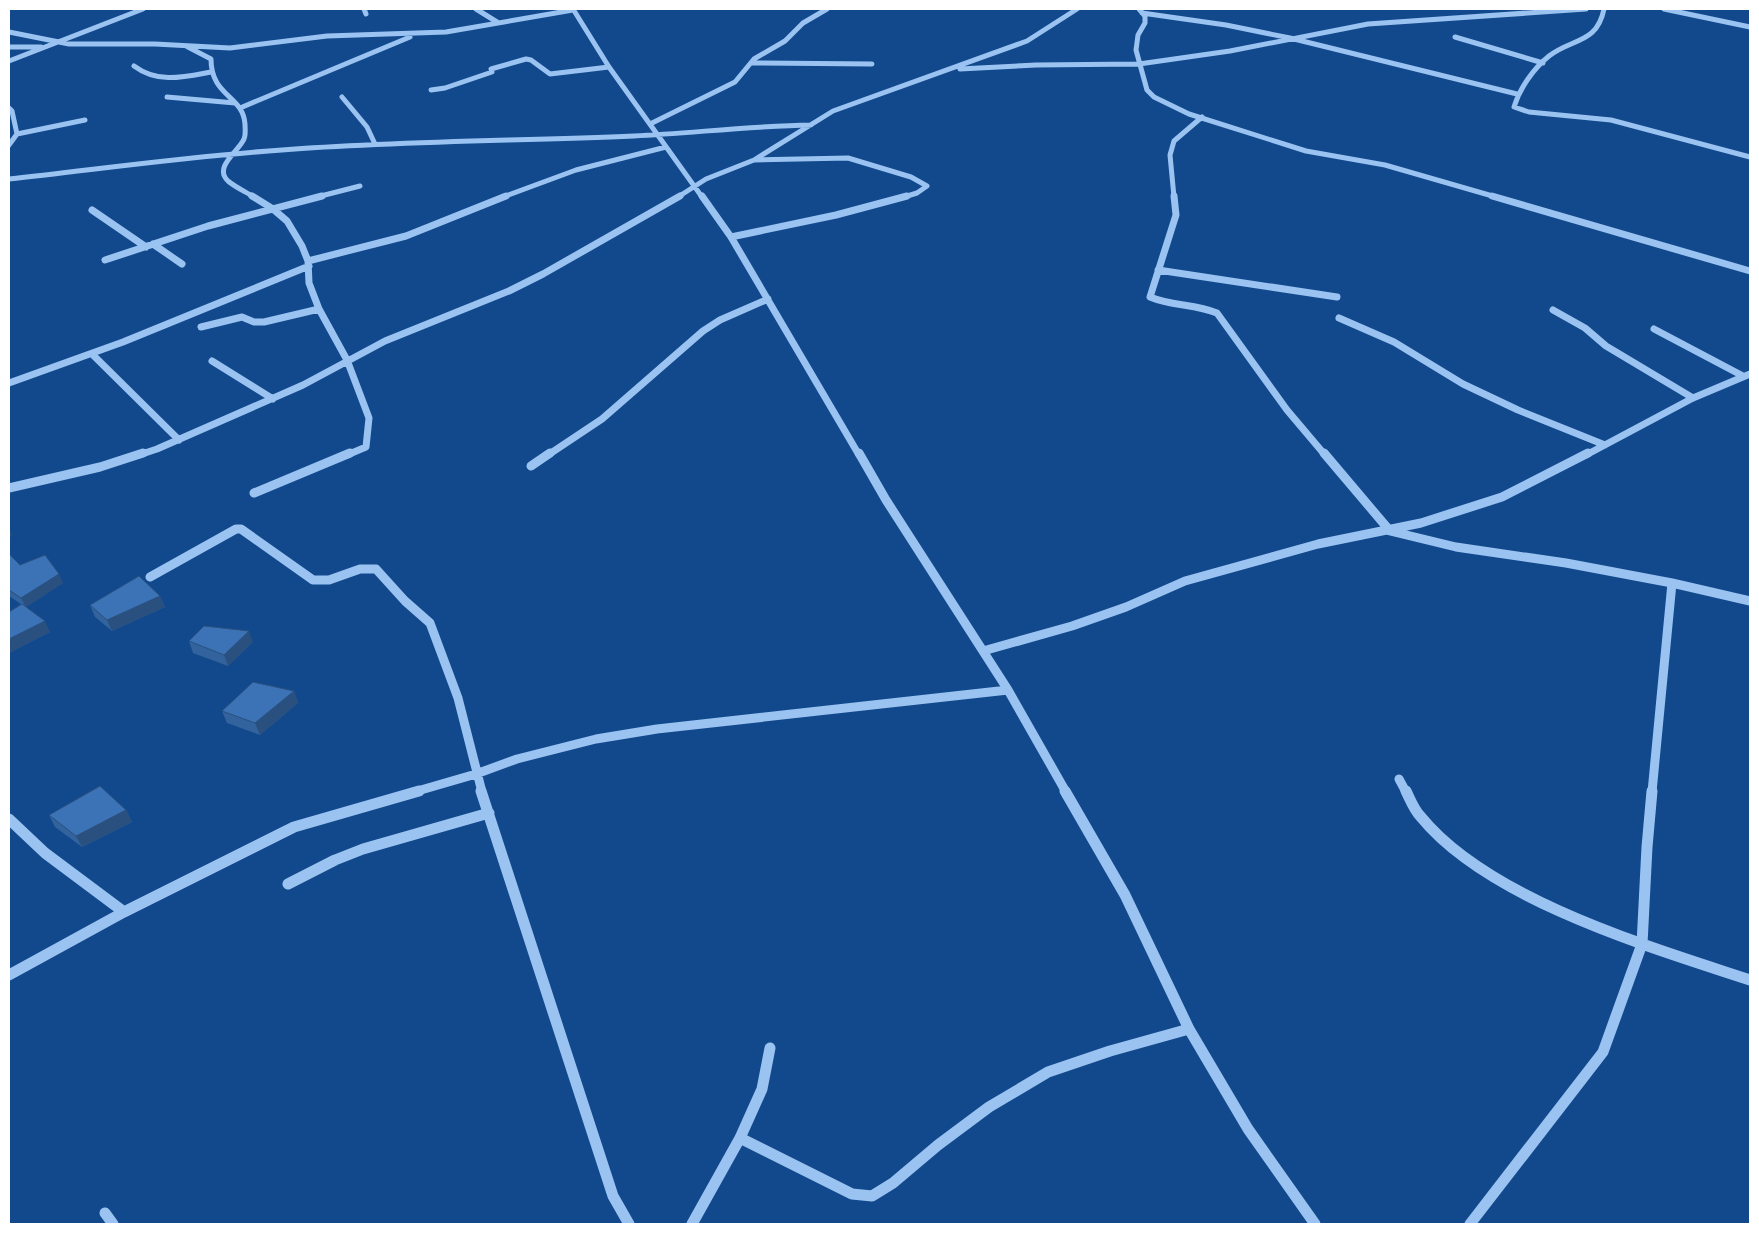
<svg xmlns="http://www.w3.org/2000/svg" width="1759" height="1233" viewBox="0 0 1759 1233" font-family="'PT Sans',sans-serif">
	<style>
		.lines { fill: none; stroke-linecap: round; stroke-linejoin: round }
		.minor-far3 { stroke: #9ac3f1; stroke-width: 5 }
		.minor-far2 { stroke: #9ac3f1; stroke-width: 7 }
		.minor-far1 { stroke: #9ac3f1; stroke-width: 9 }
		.minor { stroke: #9ac3f1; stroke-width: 11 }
		.wall { fill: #33639d }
		.shaded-wall { fill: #29507f }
		.building { fill: #3b73b6; stroke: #29507f }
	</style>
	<rect width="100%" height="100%" fill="#12498c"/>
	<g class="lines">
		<path class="minor-far3" d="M364 9 366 14
			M476 9 497 22
			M573 9 609 67 702 197
			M1139 9 1145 16V23L1138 35 1136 50 1147 90 1154 97 1189 114 1306 151 1385 165 1496 197
			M1604 9C1597 44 1572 38 1549 56 1533 69 1520 88 1514 107L1529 112 1611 120 1750 157
			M1664 9 1750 27
			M1142 13 1226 25 1290 38 1517 94
			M9 32 69 44H155L230 48 327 36 446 32 573 10
			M1455 37 1543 63
			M186 46 211 59C211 97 243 95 245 124 245 128 246 135 244 139 239 151 213 167 228 181 235 187 246 192 254 197
			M9 47H41
			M9 61 143 9
			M751 63 872 64
			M134 66C158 84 184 77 211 72
			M960 69 1036 65 1139 64 1230 51 1368 24 1586 9
			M431 90 445 88 492 72 491 69 526 59 531 60 550 74 609 67
			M167 97 235 103
			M342 97 367 127 375 144
			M9 108 12 111 17 134 9 145
			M240 108 410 37
			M650 124 735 82 754 59 785 41 803 23 827 9
			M17 134 85 120
			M754 160 848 158 911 177 927 186 917 193 904 197
			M9 179C100 169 191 156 282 150 399 141 517 141 634 136 693 133 752 126 811 125
			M317 197 360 186
			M503 197 576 170 666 147
			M678 197 706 179 754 160 833 111 1027 41 1077 9
			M1174 197 1170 155 1174 141 1202 117"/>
		<path class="minor-far2" d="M252 196 273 209 287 221 302 246 308 261 309 283 319 309 347 360 369 418 366 447 347 455
			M702 196 731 237 859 455
			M1174 196 1176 215 1150 297C1171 306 1195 304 1217 313L1287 410 1325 455
			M1492 196 1750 271
			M92 210 146 247
			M731 237 836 215 907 196
			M153 244 182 264
			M105 260 208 226 322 196
			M308 261 406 236 506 196
			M1158 270 1337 297
			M1553 310 1585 328 1606 346 1693 398
			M1339 318 1394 342 1463 384 1518 410 1605 445
			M201 327 242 317 254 322H264L319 309
			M1654 329 1743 376
			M92 354 179 440
			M212 361 273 399
			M9 383 123 342 309 266
			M139 455 157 449 303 385 385 341 509 291 543 274 680 196
			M548 455 602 419 703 331 720 320 768 299
			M1586 455 1693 398 1750 374"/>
		<path class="minor-far1" d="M859 453 886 500 1008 690 1066 792
			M1324 453 1390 531 1456 547 1566 563 1672 583 1750 601
			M531 466 550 453
			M9 488 100 467 143 453
			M254 493 350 453
			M150 577 236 529H241L313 580H329L360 569H376L405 601 430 623 458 698 482 792
			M983 651 1072 626 1126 607 1185 581 1318 544 1421 523 1502 497 1588 453
			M1399 779 1406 792
			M414 792 476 774 517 759 596 739 657 729 1008 690
			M1652 792 1672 583"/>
		<path class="minor" d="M481 791 613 1196 629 1224
			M1065 791 1125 895 1189 1029 1248 1129 1315 1224
			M1406 791C1410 799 1414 810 1421 817 1489 900 1650 947 1750 980
			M9 819 45 853 124 912
			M288 884 335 860 363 849 489 813
			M9 975 124 912 294 827 419 791
			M740 1138 852 1194 872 1196 893 1183 938 1145 989 1107 1048 1072 1110 1051 1189 1029
			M105 1213 113 1224
			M692 1224 740 1138 762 1089 770 1048
			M1470 1224 1603 1052 1642 944 1647 847 1652 791"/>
	</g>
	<path class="wall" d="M9 554 20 565 63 583 26 607 50 632 9 653V612L21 604 9 596Z
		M160 596 165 607 112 631 95 617 90 605Z
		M189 641 253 642 228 666 193 653Z
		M294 691 298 703 260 735 227 723 222 711Z
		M126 810 132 822 82 847 55 827 49 815Z"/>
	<path class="shaded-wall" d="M9 528 12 536 9 538Z
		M59 574 63 583 26 607 21 598Z
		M160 596 165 607 112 631 107 620Z
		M45 621 50 632 9 653V639Z
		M249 631 253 642 228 666 224 655Z
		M294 691 298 703 260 735 255 723Z
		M126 810 132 822 82 847 76 836Z"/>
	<path class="building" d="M9 554 20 565 45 555 59 574 21 598 9 590Z
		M139 576 160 596 107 620 90 605Z
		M22 604 45 621 9 639V612Z
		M204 626 249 631 224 655 189 641Z
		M253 682 294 691 255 723 222 711Z
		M100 786 126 810 76 836 49 815Z"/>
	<rect width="1759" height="1233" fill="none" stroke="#ffffff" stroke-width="20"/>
</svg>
